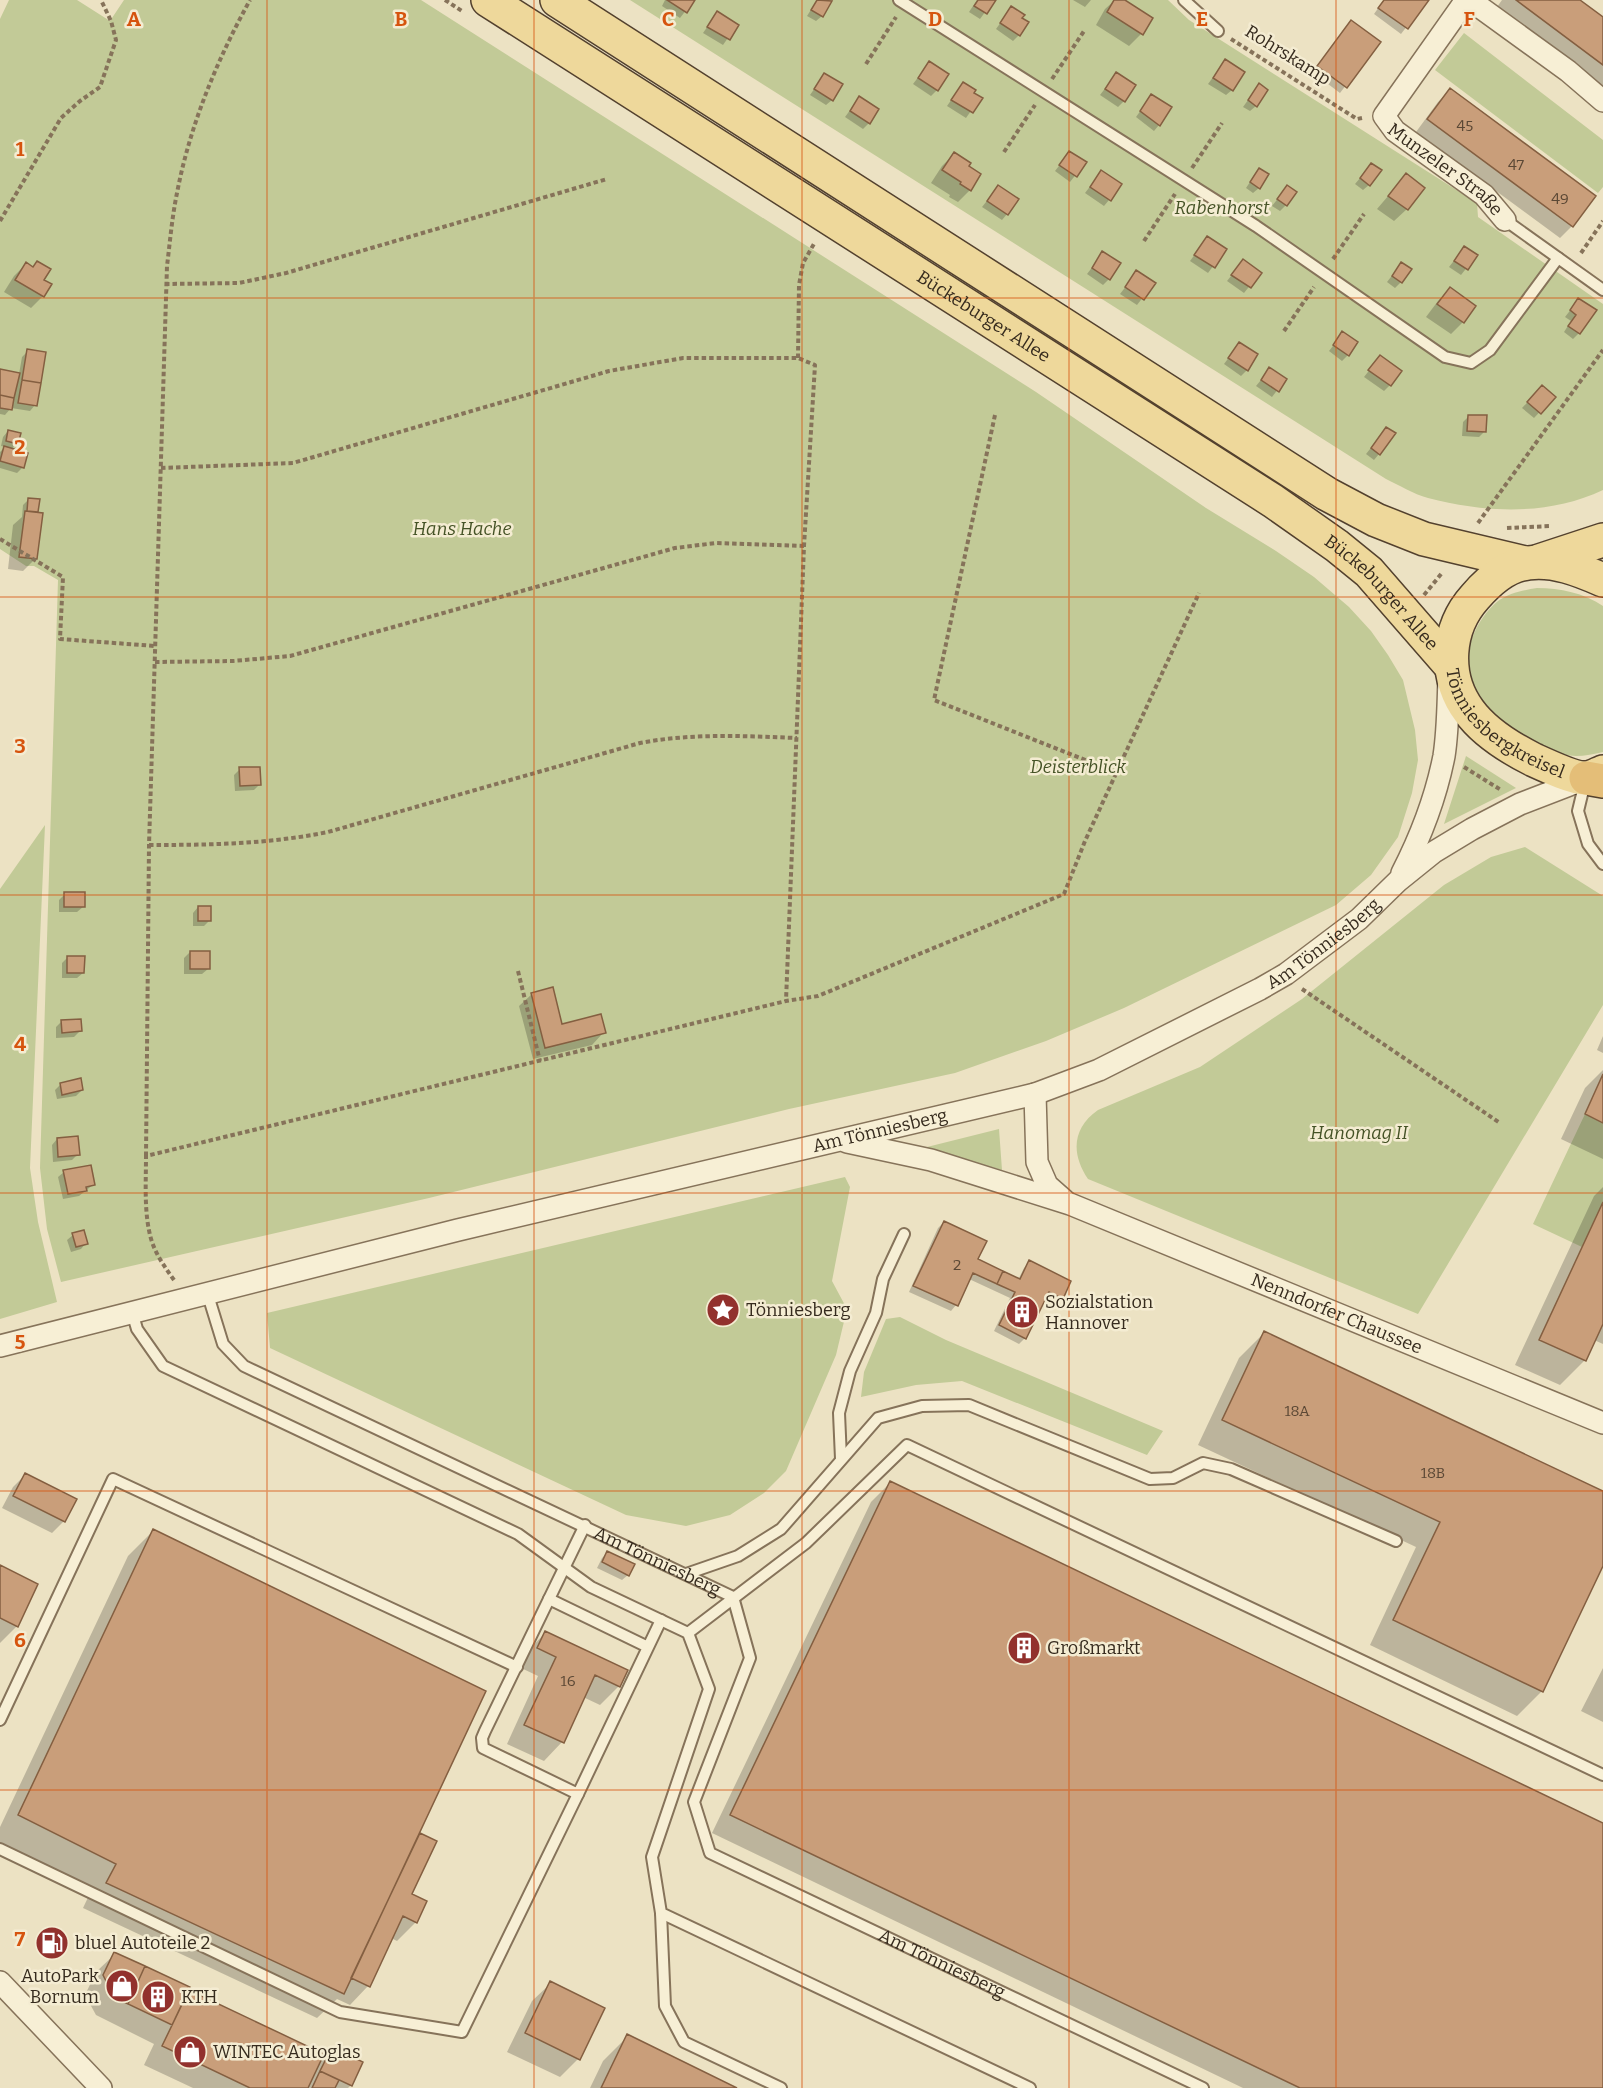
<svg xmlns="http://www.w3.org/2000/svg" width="1603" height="2088" viewBox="0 0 1603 2088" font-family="Bitter,serif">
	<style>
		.green { fill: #c2ca97 }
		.shadow { fill: #0003 }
		.building { fill: #c99e7a; stroke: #845f41; stroke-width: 1.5 }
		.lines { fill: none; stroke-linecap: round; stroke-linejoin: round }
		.service-casing { stroke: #86735a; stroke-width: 14 }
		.minor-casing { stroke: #86735a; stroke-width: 24 }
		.primary-casing { stroke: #53412e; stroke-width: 36 }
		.trunk-casing { stroke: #53412e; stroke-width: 36 }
		.path { stroke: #86735a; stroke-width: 4; stroke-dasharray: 4.5 3; stroke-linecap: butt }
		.service { stroke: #f7efd5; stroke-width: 10 }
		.minor { stroke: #f7efd5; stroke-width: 21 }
		.primary { stroke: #eed89b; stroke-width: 33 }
		.trunk { stroke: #e4be78; stroke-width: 33 }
		.grid { fill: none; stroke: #d6540e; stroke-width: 1.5; stroke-opacity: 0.55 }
		.labels { text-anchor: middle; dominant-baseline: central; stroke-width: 5; stroke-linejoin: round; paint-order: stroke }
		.number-label { font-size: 15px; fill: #5b4835 }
		.street-label { font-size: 18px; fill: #362b1e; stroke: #f4ecd2 }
		.park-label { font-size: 18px; font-style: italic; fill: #445225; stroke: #f4ecd2 }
		.poi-label { font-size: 18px; fill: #362b1e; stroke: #f4ecd2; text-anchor: start }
		.grid-label { font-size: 20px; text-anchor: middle; font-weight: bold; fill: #d6540e; stroke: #f4ecd2; stroke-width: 5; stroke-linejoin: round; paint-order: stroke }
	</style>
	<rect width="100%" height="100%" fill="#ece2c3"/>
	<path class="green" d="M9 0H77L110 21 124 0H421L1036 392 1206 508 1276 551 1314 577 1349 607 1371 631 1388 655 1403 680 1415 730 1418 760 1412 793 1398 837 1371 875 1336 905 1124 1008 1046 1041 955 1073 789 1109 429 1198 61 1282 47 1229 40 1168 58 580 34 566H26L0 549V19Z
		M630 0H1168L1189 20 1477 203 1478 217 1603 304V490C1548 516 1486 513 1428 498 1413 494 1399 485 1386 479Z
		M1464 33 1603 140V187L1598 193 1435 70Z
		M1537 588C1560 588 1584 593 1603 606V752C1594 754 1585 756 1576 756 1538 754 1485 719 1471 683 1460 655 1476 619 1498 601 1509 593 1524 590 1537 588Z
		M1466 756 1516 788 1444 824Z
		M45 825 30 1168 38 1222 57 1302 0 1319V889Z
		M1525 847 1603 896V1005L1418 1314 1088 1179C1071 1154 1072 1128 1098 1110L1200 1067 1302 999 1444 885 1491 857Z
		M1585 1114 1603 1123V1202L1582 1247 1533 1224Z
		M999 1129 1002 1170 923 1148Z
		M845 1177 850 1187 832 1281 847 1309 836 1355 786 1471 764 1493 730 1515 686 1526 626 1515 270 1348 267 1313Z
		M900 1317 946 1340 1163 1431 1147 1455 962 1381 916 1385 861 1397 864 1372 886 1319Z"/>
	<path class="shadow" d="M665 0H694L680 18 662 6Z
		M817 0 830 1 822 16 816 21 807 16Z
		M977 0H994L980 19 969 12Z
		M1073 0H1091L1085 7Z
		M1115 0H1122L1141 34 1129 46 1096 25 1105 9Z
		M1384 0H1427L1401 34 1374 14Z
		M1502 0H1578L1603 19V86L1497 7Z
		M1011 8 1019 35 1013 41 996 29Z
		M717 13 737 25 723 45 703 33Z
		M1351 22 1379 42 1340 93 1312 72Z
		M1225 61 1232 90 1226 95 1208 84Z
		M929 63 937 90 931 96 913 84Z
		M1116 74 1124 101 1118 107 1100 95Z
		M824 75 832 100 826 105 810 95Z
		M963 83 980 98 966 118 947 106Z
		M1259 85 1256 106 1250 111 1243 107Z
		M1450 90 1594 197 1572 226 1560 238 1416 132 1438 102Z
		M1151 96 1159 125 1154 131 1136 117Z
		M859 98 869 123 863 129 845 117Z
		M1069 153 1085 163 1070 182 1055 171Z
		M954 154 966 167 970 190 958 202 949 197 950 195 931 183 942 166Z
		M1371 165 1369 185 1363 190 1355 184Z
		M1101 172 1109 200 1104 206 1085 193Z
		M1406 175 1423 188 1407 209 1394 221 1377 209Z
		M1254 176 1259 188 1253 193 1246 188Z
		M998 187 1007 214 1002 220 982 207Z
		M1287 187 1286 205 1280 211 1272 206Z
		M1207 238 1225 250 1208 273 1190 261Z
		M1464 248 1476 256 1461 275 1449 267Z
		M1103 253 1109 279 1103 285 1087 274Z
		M1243 261 1260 273 1244 293 1227 281Z
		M37 263 42 280 43 296 31 308 4 292 14 276 26 264 32 268Z
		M1401 264V282L1395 288 1387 282Z
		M1137 272 1154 283 1137 305 1120 294Z
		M1450 289 1463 322 1451 334 1426 317 1438 301Z
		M1579 299V333L1573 339 1564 332 1571 321 1565 317Z
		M1343 333 1348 355 1342 361 1329 351Z
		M1239 344 1247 370 1241 376 1224 364Z
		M28 351 35 405 30 411 11 408 5 415 0 414V370L19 374 22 357Z
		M1375 363 1390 385 1384 391 1364 377Z
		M1270 369 1285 380 1272 397 1256 386Z
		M1542 387 1553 398 1534 418 1522 408Z
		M1468 417 1485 431 1479 437 1462 436 1463 422Z
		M1386 429 1379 454 1374 460 1366 454Z
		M8 431 17 443 11 450 23 467 17 473 0 468V452L5 447 1 446 3 437Z
		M29 499 37 512 35 514V559L23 571 8 569 13 525 22 517 23 505Z
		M240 769 260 784 254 790 235 791 234 775Z
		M65 894 83 907 77 912H59V900Z
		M198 907 210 920 204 926H193V913Z
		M190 952 208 969 202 974H184V958Z
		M68 957 83 973 77 978H62V963Z
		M532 994 561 1026 604 1032 592 1045 533 1059 519 1006Z
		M62 1021 80 1031 74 1037 56 1038V1027Z
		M1603 1036V1053L1597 1050Z
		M1603 1070V1159L1561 1139 1585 1088Z
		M61 1084 82 1090 76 1096 57 1099 55 1090Z
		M57 1139 78 1154 72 1160 53 1162 52 1145Z
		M64 1172 94 1184 79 1196 63 1199 58 1177Z
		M1603 1187V1344L1594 1340 1584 1361 1560 1385 1515 1365 1594 1196Z
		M944 1222 976 1260 1018 1280 1024 1268 1030 1262 1061 1298 1056 1303 1044 1298 1025 1338 1019 1344 994 1331 1010 1298 969 1279 956 1305 951 1311 909 1292 938 1228Z
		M73 1235 86 1243 81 1249 71 1252 67 1240Z
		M1264 1333 1603 1493V1562L1542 1691 1517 1716 1370 1645 1416 1547 1198 1445 1239 1358Z
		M25 1475 64 1521 52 1533 2 1508 13 1487Z
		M890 1483 1603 1825V2088H1243L712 1833 871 1502Z
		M153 1531 418 1834 435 1842 410 1895 416 1922 397 1941 391 1938 368 1986 350 2005 337 1999 317 2018 83 1908 92 1889 0 1843V1827L128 1556Z
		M607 1553 628 1575 622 1580 597 1568 602 1558Z
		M0 1567 17 1626 0 1643Z
		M545 1633 619 1686 600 1705 583 1697 562 1742 544 1761 507 1744 538 1676 519 1667 527 1652Z
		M1603 1668V1722L1581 1711Z
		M115 1954 322 2055 320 2061 332 2049 361 2063 351 2085 348 2088H193L144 2065 154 2044 96 2015 85 1995 96 1972Z
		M551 1983 578 2059 560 2077 507 2052 532 2001Z
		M628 2036 734 2088H590L603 2061Z"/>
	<path class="building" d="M667 0H695L687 13Z
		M817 0 832 1 823 17 811 10Z
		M978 0H996L987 14 974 6Z
		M1114 0H1125L1153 18 1143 35 1107 12Z
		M1384 0H1429L1408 29 1378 8Z
		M1516 0H1580L1603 17V65Z
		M1011 6 1025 15 1022 18 1029 22 1020 36 1000 23Z
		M717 11 739 25 730 40 707 27Z
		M1351 20 1381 42 1347 88 1317 66Z
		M1225 59 1245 72 1233 91 1213 78Z
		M929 61 949 74 938 91 918 78Z
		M1116 72 1136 85 1125 102 1105 89Z
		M824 73 843 84 833 101 814 89Z
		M963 82 976 90 974 93 983 98 973 113 951 100Z
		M1259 83 1268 90 1257 107 1248 100Z
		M1450 88 1596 196 1573 227 1427 119Z
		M1151 94 1172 107 1160 126 1140 111Z
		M859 96 879 109 870 124 850 111Z
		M1069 151 1087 162 1077 177 1059 165Z
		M954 152 971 163 969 166 981 174 971 191 960 184 961 182 942 170Z
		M1371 163 1382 170 1370 186 1360 178Z
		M1259 168 1269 174 1260 189 1250 182Z
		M1101 170 1122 184 1111 201 1090 187Z
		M1406 173 1425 188 1408 210 1388 196Z
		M998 185 1019 199 1008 215 987 201Z
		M1287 185 1297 192 1287 206 1277 199Z
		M1207 236 1227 249 1215 268 1194 255Z
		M1464 246 1478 255 1468 270 1454 261Z
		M1102 251 1121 263 1110 280 1092 268Z
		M1243 259 1262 273 1251 288 1231 275Z
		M37 261 51 269 44 280 52 284 44 297 15 280 26 262 33 267Z
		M1401 262 1412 269 1402 283 1392 276Z
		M1136 270 1156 283 1144 300 1125 287Z
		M1450 287 1476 306 1464 323 1437 304Z
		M1578 298 1597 310 1580 334 1568 326 1576 315 1570 310Z
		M1342 331 1358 342 1349 356 1333 345Z
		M1239 342 1258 354 1248 371 1228 358Z
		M27 349 46 352 41 383 22 380Z
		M1380 355 1402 371 1391 386 1368 370Z
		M1269 367 1287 379 1279 392 1261 380Z
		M0 369 20 373 14 398 0 395Z
		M22 380 41 383 37 406 18 403Z
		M1542 385 1556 397 1541 414 1527 402Z
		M0 395 14 398 12 410 0 408Z
		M1468 415H1487L1486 432 1467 431Z
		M1386 427 1396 433 1380 455 1371 448Z
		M8 430 21 433 18 444 6 441Z
		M4 446 28 453 24 468 0 461Z
		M28 498 40 499 38 512 27 511Z
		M25 511 43 513 37 559 19 557Z
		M239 767H260L261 785 240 786Z
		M64 892H85V907H64Z
		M198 906H211V921H198Z
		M190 951H210V969H190Z
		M67 956H85L84 973H67Z
		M553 987 562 1024 601 1014 606 1033 545 1048 531 993Z
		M81 1019 82 1031 62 1033 61 1020Z
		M1603 1074V1123L1585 1114Z
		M81 1078 83 1090 62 1095 60 1083Z
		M78 1136 80 1155 58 1157 57 1138Z
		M91 1165 95 1185 86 1187 87 1191 68 1194 63 1170Z
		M1603 1202V1324L1586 1361 1539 1340Z
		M944 1221 987 1241 978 1259 1003 1271 997 1284 973 1273 958 1306 913 1286Z
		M84 1230 88 1244 76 1247 72 1233Z
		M1029 1260 1071 1281 1063 1299 1049 1292 1026 1339 999 1325 1015 1292 997 1284 1003 1271 1020 1279Z
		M1264 1331 1603 1491V1566L1543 1692 1393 1620 1440 1522 1222 1420Z
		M25 1473 77 1499 65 1522 13 1496Z
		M890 1481 1603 1823V2088H1300L730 1815Z
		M153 1529 486 1691 344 1994 106 1883 116 1864 18 1815Z
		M607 1551 635 1564 629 1576 602 1562Z
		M0 1565 38 1584 18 1627 0 1618Z
		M545 1631 628 1670 620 1687 595 1675 564 1743 524 1725 556 1657 537 1648Z
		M420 1833 437 1841 412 1894 427 1901 417 1923 403 1916 370 1987 351 1978Z
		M114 1952 145 1966 128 2004 114 1997 103 1975Z
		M145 1966 190 1987 172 2025 128 2004Z
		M550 1981 605 2008 580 2060 525 2033Z
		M189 1990 324 2054 308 2088H250L162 2046Z
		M627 2034 737 2088H601Z
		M332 2047 363 2062 352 2086 320 2071Z
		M320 2071 339 2080 335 2088H312Z"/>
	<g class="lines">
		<g class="service-casing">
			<g id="service">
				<path d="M899 0 1256 226 1445 357 1471 363 1490 350 1558 258"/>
				<path d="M1184 0 1218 31"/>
				<path d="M1505 220 1603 290"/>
				<path d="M1585 782 1578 811 1588 844 1603 864"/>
				<path id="s1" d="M207 1292 223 1344 244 1366 733 1597 750 1658 694 1802 710 1853 1203 2088"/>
				<path d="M132 1312 137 1329 163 1366 518 1534 591 1587 688 1633 709 1689 652 1857 661 1913 1030 2088"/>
				<path d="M841 1459 839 1413 850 1371 876 1313 883 1279 904 1234"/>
				<path d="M686 1574 738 1556 781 1529 878 1418 922 1406 969 1405 1150 1479 1173 1478 1203 1463 1231 1469 1396 1541"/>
				<path d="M549 1599 585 1525"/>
				<path d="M688 1633 806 1543 907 1445 1603 1775"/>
				<path d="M648 1647 549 1599 485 1731 482 1738 483 1748 578 1794 661 1620"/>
				<path d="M0 1720 113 1479 517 1667"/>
				<path d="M0 1849 340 2012 462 2032 578 1794"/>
				<path d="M661 1913 665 2006 684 2042 781 2088"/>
			</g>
		</g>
		<g class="minor-casing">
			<g id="minor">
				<path id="s2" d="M1466 0 1384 116 1395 131 1484 195 1505 220"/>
				<path d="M1470 0 1568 71 1603 101"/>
				<path d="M1402 873C1421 836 1436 797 1444 756 1448 731 1448 703 1449 678"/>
				<path d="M1035 1094 1037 1162 1047 1185 1064 1200"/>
				<path id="s3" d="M847 1142 931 1160 1070 1204 1603 1423"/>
				<path id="s4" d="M0 1346 458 1230 1035 1094 1099 1070 1260 989 1286 974 1359 919 1398 881 1434 852 1472 829 1520 804 1585 779"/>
				<path d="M0 1982 101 2088"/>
			</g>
		</g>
		<g class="primary-casing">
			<g id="primary">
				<path id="s5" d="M488 0 1273 501 1337 546 1369 572 1450 665"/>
				<path d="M557 0 1327 494 1376 520 1424 539 1525 563"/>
				<path d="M1539 561 1603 540"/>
				<path id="s6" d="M1603 580C1580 570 1553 559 1528 563 1507 565 1488 582 1475 597 1447 628 1443 676 1469 711 1485 733 1510 748 1534 760 1545 765 1575 779 1586 778 1591 778 1598 774 1603 772"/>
			</g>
		</g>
		<g class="trunk-casing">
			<path id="trunk" d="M1586 778 1603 781"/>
		</g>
		<path class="path" d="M445 0 462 11
			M1231 39 1357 119 1362 118
			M866 64 896 17
			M1052 79 1084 31
			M1004 152 1035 105
			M1192 168 1222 123
			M0 221 61 118 80 101 100 87 116 40 111 21 101 0
			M1144 241 1175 194
			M1581 253 1603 221
			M1333 259 1364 214
			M165 284 239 283 286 273 607 179
			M1284 331 1314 287
			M798 358 799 285 803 263 815 242
			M995 415 934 700 1118 773
			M161 468 293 463 609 371 683 358H798L815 365 804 546 786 1001
			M1478 523 1603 350
			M1507 528 1551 526
			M0 539 63 577 60 639 155 646
			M1424 595 1442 573
			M155 662 233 661 290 656 675 548 716 543 804 546
			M1464 767 1501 790
			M149 845C210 845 269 844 328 832L640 743C692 733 744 736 797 738
			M518 971 540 1061
			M1302 989 1500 1123
			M146 1156 149 845 167 266C170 242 172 217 177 193 190 125 217 60 250 0
			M174 1280C164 1266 154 1252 150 1235 144 1210 146 1182 146 1156L786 1001 818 996 1064 894 1085 841 1199 593"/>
		<use href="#service" class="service"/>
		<use href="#minor" class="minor"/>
		<use href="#primary" class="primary"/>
		<use href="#trunk" class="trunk"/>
	</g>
	<path class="grid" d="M267 0V2088M534 0V2088M802 0V2088M1069 0V2088M1336 0V2088M0 298H1603M0 597H1603M0 895H1603M0 1193H1603M0 1491H1603M0 1790H1603"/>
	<defs>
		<g id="sight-disc" transform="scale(1.725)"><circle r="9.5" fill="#92312d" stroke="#f4ecd2"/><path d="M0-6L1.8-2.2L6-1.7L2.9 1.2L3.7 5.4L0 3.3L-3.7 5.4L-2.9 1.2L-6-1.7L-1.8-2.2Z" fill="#fff"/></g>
		<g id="building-disc" transform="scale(1.725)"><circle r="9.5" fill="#92312d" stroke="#f4ecd2"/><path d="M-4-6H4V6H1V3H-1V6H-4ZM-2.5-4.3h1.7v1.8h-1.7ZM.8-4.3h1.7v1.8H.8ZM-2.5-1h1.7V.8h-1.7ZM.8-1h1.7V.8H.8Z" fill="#fff"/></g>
		<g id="fuel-disc" transform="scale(1.725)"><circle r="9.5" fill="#92312d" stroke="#f4ecd2"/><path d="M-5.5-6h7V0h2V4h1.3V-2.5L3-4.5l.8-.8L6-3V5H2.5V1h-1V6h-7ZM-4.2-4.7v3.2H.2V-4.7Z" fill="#fff"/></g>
		<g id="shop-disc" transform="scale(1.725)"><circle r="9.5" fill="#92312d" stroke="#f4ecd2"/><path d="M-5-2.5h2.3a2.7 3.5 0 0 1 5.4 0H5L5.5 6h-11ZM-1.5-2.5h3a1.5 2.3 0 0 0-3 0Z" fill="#fff"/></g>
	</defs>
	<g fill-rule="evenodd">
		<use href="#sight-disc" x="723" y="1310"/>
		<use href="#building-disc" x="1022" y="1312"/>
		<use href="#building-disc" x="1024" y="1648"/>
		<use href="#fuel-disc" x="52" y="1943"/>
		<use href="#shop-disc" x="122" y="1986"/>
		<use href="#building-disc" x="158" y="1997"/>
		<use href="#shop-disc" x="190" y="2052"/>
	</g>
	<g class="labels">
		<g class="number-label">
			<text x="1465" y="126">45</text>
			<text x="1516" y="165">47</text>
			<text x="1560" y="199">49</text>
			<text x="957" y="1265">2</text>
			<text x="1297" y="1411">18A</text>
			<text x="1433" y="1473">18B</text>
			<text x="568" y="1681">16</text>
		</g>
		<g class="street-label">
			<text transform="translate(1288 55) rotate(32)">Rohrskamp</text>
			<text stroke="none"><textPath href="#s2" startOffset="224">Munzeler Straße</textPath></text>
			<text stroke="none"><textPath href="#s5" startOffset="588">Bückeburger Allee</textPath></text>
			<text stroke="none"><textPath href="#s5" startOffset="1074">Bückeburger Allee</textPath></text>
			<text stroke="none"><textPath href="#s6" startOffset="300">Tönniesbergkreisel</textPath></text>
			<text stroke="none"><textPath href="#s4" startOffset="1392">Am Tönniesberg</textPath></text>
			<text stroke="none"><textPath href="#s4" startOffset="906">Am Tönniesberg</textPath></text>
			<text stroke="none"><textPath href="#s3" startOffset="520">Nenndorfer Chaussee</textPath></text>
			<text stroke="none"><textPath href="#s1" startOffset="542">Am Tönniesberg</textPath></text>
			<text stroke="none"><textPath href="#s1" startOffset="1154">Am Tönniesberg</textPath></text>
		</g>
		<g class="park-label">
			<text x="1222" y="208">Rabenhorst</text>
			<text x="462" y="529">Hans Hache</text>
			<text x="1078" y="767">Deisterblick</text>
			<text x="1359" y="1133">Hanomag II</text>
		</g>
		<g class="poi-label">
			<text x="1045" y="1302">Sozialstation<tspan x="1045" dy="21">Hannover</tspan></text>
			<text x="746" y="1310">Tönniesberg</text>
			<text x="1047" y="1648">Großmarkt</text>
			<text x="75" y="1943">bluel Autoteile 2</text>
			<text x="99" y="1976" text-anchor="end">AutoPark<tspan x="99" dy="21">Bornum</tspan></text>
			<text x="181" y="1997">KTH</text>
			<text x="213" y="2052">WINTEC Autoglas</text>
		</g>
	</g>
	<g class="grid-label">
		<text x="134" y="26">A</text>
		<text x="401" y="26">B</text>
		<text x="668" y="26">C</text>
		<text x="935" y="26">D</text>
		<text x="1202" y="26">E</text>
		<text x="1469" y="26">F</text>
		<text x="20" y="156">1</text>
		<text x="20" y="454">2</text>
		<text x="20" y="753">3</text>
		<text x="20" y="1051">4</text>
		<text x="20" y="1349">5</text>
		<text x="20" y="1647">6</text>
		<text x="20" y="1946">7</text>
	</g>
</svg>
